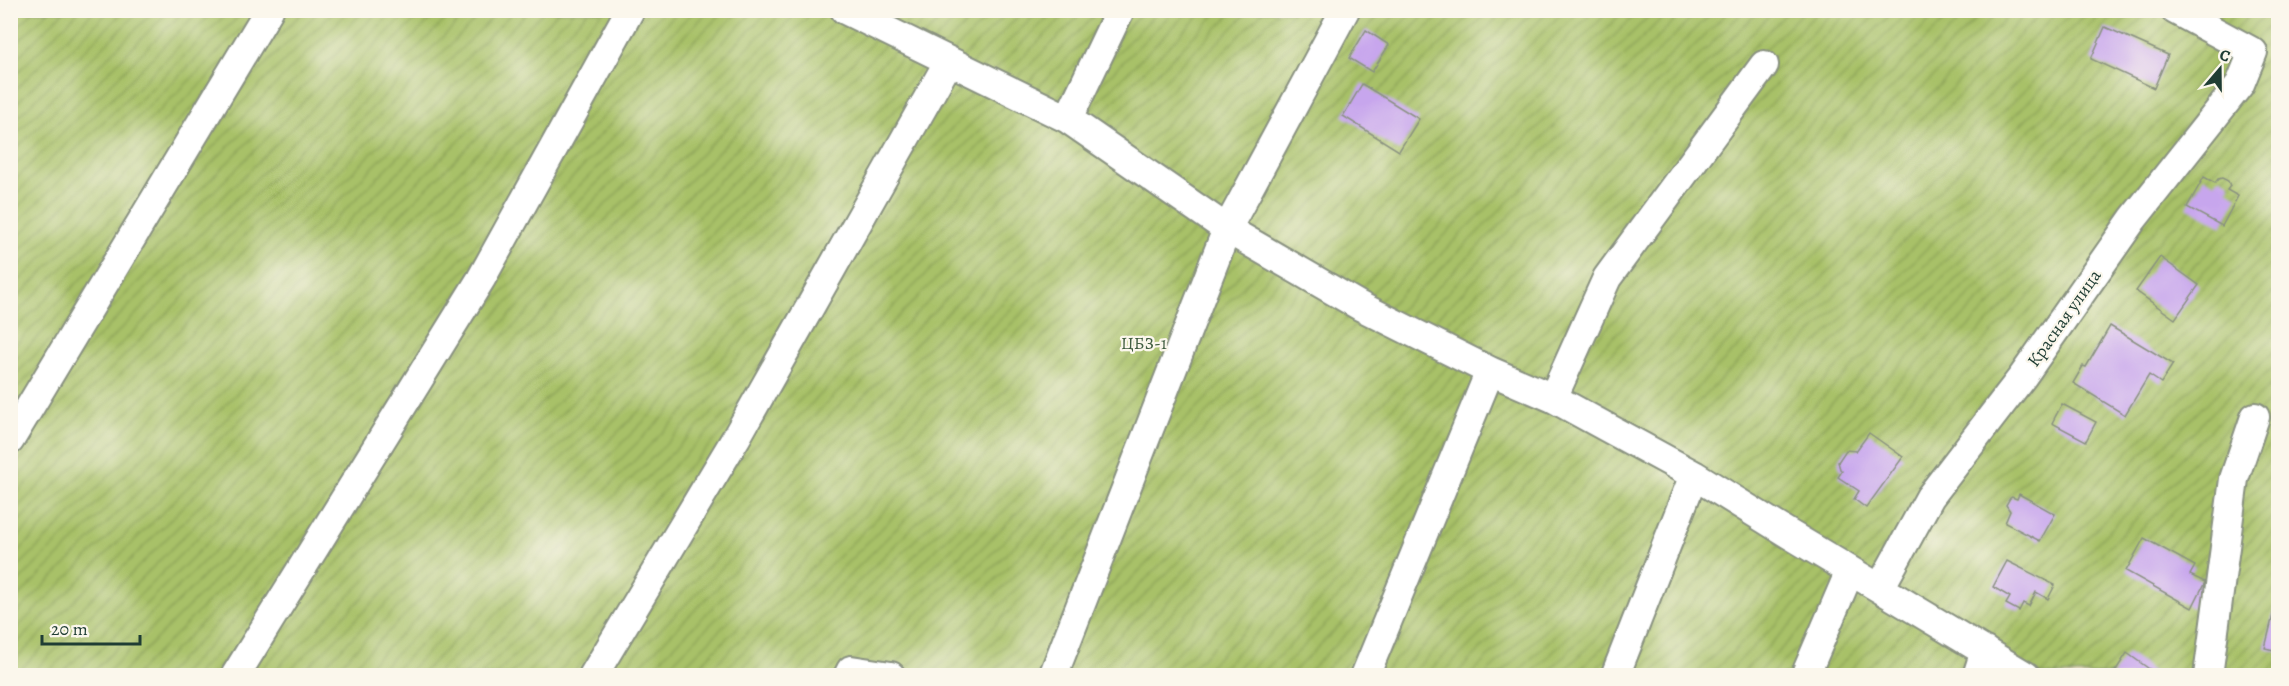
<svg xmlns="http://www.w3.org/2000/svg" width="2289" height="686" viewBox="0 0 2289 686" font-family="Alegreya,serif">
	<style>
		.garden { fill: url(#garden-furrows); stroke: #647f4e; stroke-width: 1.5 }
		.building { fill: #c7a6ed }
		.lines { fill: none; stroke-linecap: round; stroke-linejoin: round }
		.minor-casing { stroke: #899180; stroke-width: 32 }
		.minor { stroke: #fff; stroke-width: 28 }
		.labels { text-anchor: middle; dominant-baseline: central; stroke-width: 4.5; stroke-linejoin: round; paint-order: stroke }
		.street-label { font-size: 18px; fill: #1f3d34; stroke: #fbf7ec }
		.park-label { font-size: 18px; fill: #415e41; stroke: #fbf7ec }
	</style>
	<defs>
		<pattern id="garden-furrows" width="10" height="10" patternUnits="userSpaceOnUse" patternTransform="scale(1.5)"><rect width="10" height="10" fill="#a8c167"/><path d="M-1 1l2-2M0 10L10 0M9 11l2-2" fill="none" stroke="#889e56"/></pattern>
	</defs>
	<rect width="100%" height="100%" fill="#fbf7ec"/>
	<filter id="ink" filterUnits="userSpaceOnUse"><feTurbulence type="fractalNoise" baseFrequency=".0167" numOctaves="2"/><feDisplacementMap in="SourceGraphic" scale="12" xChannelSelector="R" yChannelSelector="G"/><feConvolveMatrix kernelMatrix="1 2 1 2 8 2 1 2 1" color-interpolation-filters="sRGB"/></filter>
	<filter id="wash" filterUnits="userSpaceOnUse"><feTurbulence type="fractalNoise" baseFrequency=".008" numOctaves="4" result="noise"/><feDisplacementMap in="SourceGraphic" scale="24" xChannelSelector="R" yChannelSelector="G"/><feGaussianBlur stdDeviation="1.35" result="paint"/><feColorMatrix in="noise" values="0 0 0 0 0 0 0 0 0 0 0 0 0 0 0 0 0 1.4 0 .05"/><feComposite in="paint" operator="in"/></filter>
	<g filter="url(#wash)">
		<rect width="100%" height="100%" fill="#f3e5cb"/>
		<path class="garden" d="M11 11H2278V675L11 676Z"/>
		<g id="blocks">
			<path class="building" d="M2105 27 2168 55 2154 88 2091 59Z
				M1366 30 1389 45 1372 72 1349 58Z
				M1362 84 1419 119 1399 151 1343 116Z
				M2204 177 2215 183 2218 179 2222 178 2228 181 2230 186 2227 190 2238 196 2222 226 2187 207Z
				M2160 257 2199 285 2175 319 2136 291Z
				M2110 326 2173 364 2161 383 2149 375 2125 415 2073 383 2083 366 2086 367Z
				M2062 404 2096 422 2086 441 2052 423Z
				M1869 433 1903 457 1866 508 1854 499 1859 491 1838 477 1842 471 1840 469 1838 462 1846 450 1856 451Z
				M2019 494 2055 514 2040 541 2005 523 2010 511 2006 505 2010 498 2012 497 2017 499Z
				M2144 538 2195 566 2190 575 2205 582 2192 608 2126 571Z
				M2007 561 2055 585 2048 599 2036 592 2029 606 2023 603 2019 611 2006 604 2010 597 1993 587Z
				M2275 607 2278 608V651L2265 648Z
				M2127 653 2159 676H2112Z"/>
		</g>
	</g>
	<g filter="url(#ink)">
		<use href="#blocks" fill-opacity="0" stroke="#899180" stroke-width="1.5"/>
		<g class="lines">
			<g class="minor-casing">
				<path id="minor" d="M845 10 1068 119 1227 229 1360 306 1490 371 1553 398 1694 475 1789 534 2026 676
					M1068 119 1120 10
					M1553 398 1607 278 1764 65
					M10 440 269 10
					M1880 588 1930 497 2023 376 2133 219 2240 84 2253 52 2175 10
					M235 676 481 279 630 10
					M593 676 736 438 949 61
					M848 676 851 670 891 676
					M1053 676 1227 229 1345 10
					M1365 676 1490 371
					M1615 676 1694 475
					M1805 676 1850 571
					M1977 676 1985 651
					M2208 676 2234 479 2255 417"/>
			</g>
			<use href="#minor" class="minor"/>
		</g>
	</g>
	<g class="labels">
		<g class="street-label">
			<text transform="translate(2064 318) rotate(-55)">Красная улица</text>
		</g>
		<g class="park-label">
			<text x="1144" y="343">ЦБЗ-1</text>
		</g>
	</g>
	<rect width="2289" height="686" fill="none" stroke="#fbf7ec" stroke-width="36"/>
	<g transform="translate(2220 69) rotate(20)" stroke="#fbf7ec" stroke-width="4.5" paint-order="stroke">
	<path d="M0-4.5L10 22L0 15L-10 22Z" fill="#1f3d34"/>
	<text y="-9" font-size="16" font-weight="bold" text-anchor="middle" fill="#1f3d34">С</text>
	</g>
	<path d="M42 635v9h98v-9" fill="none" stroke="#1f3d34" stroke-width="3"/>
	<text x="51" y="635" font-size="18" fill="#1f3d34" stroke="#fbf7ec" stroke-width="4.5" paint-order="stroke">20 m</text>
</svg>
